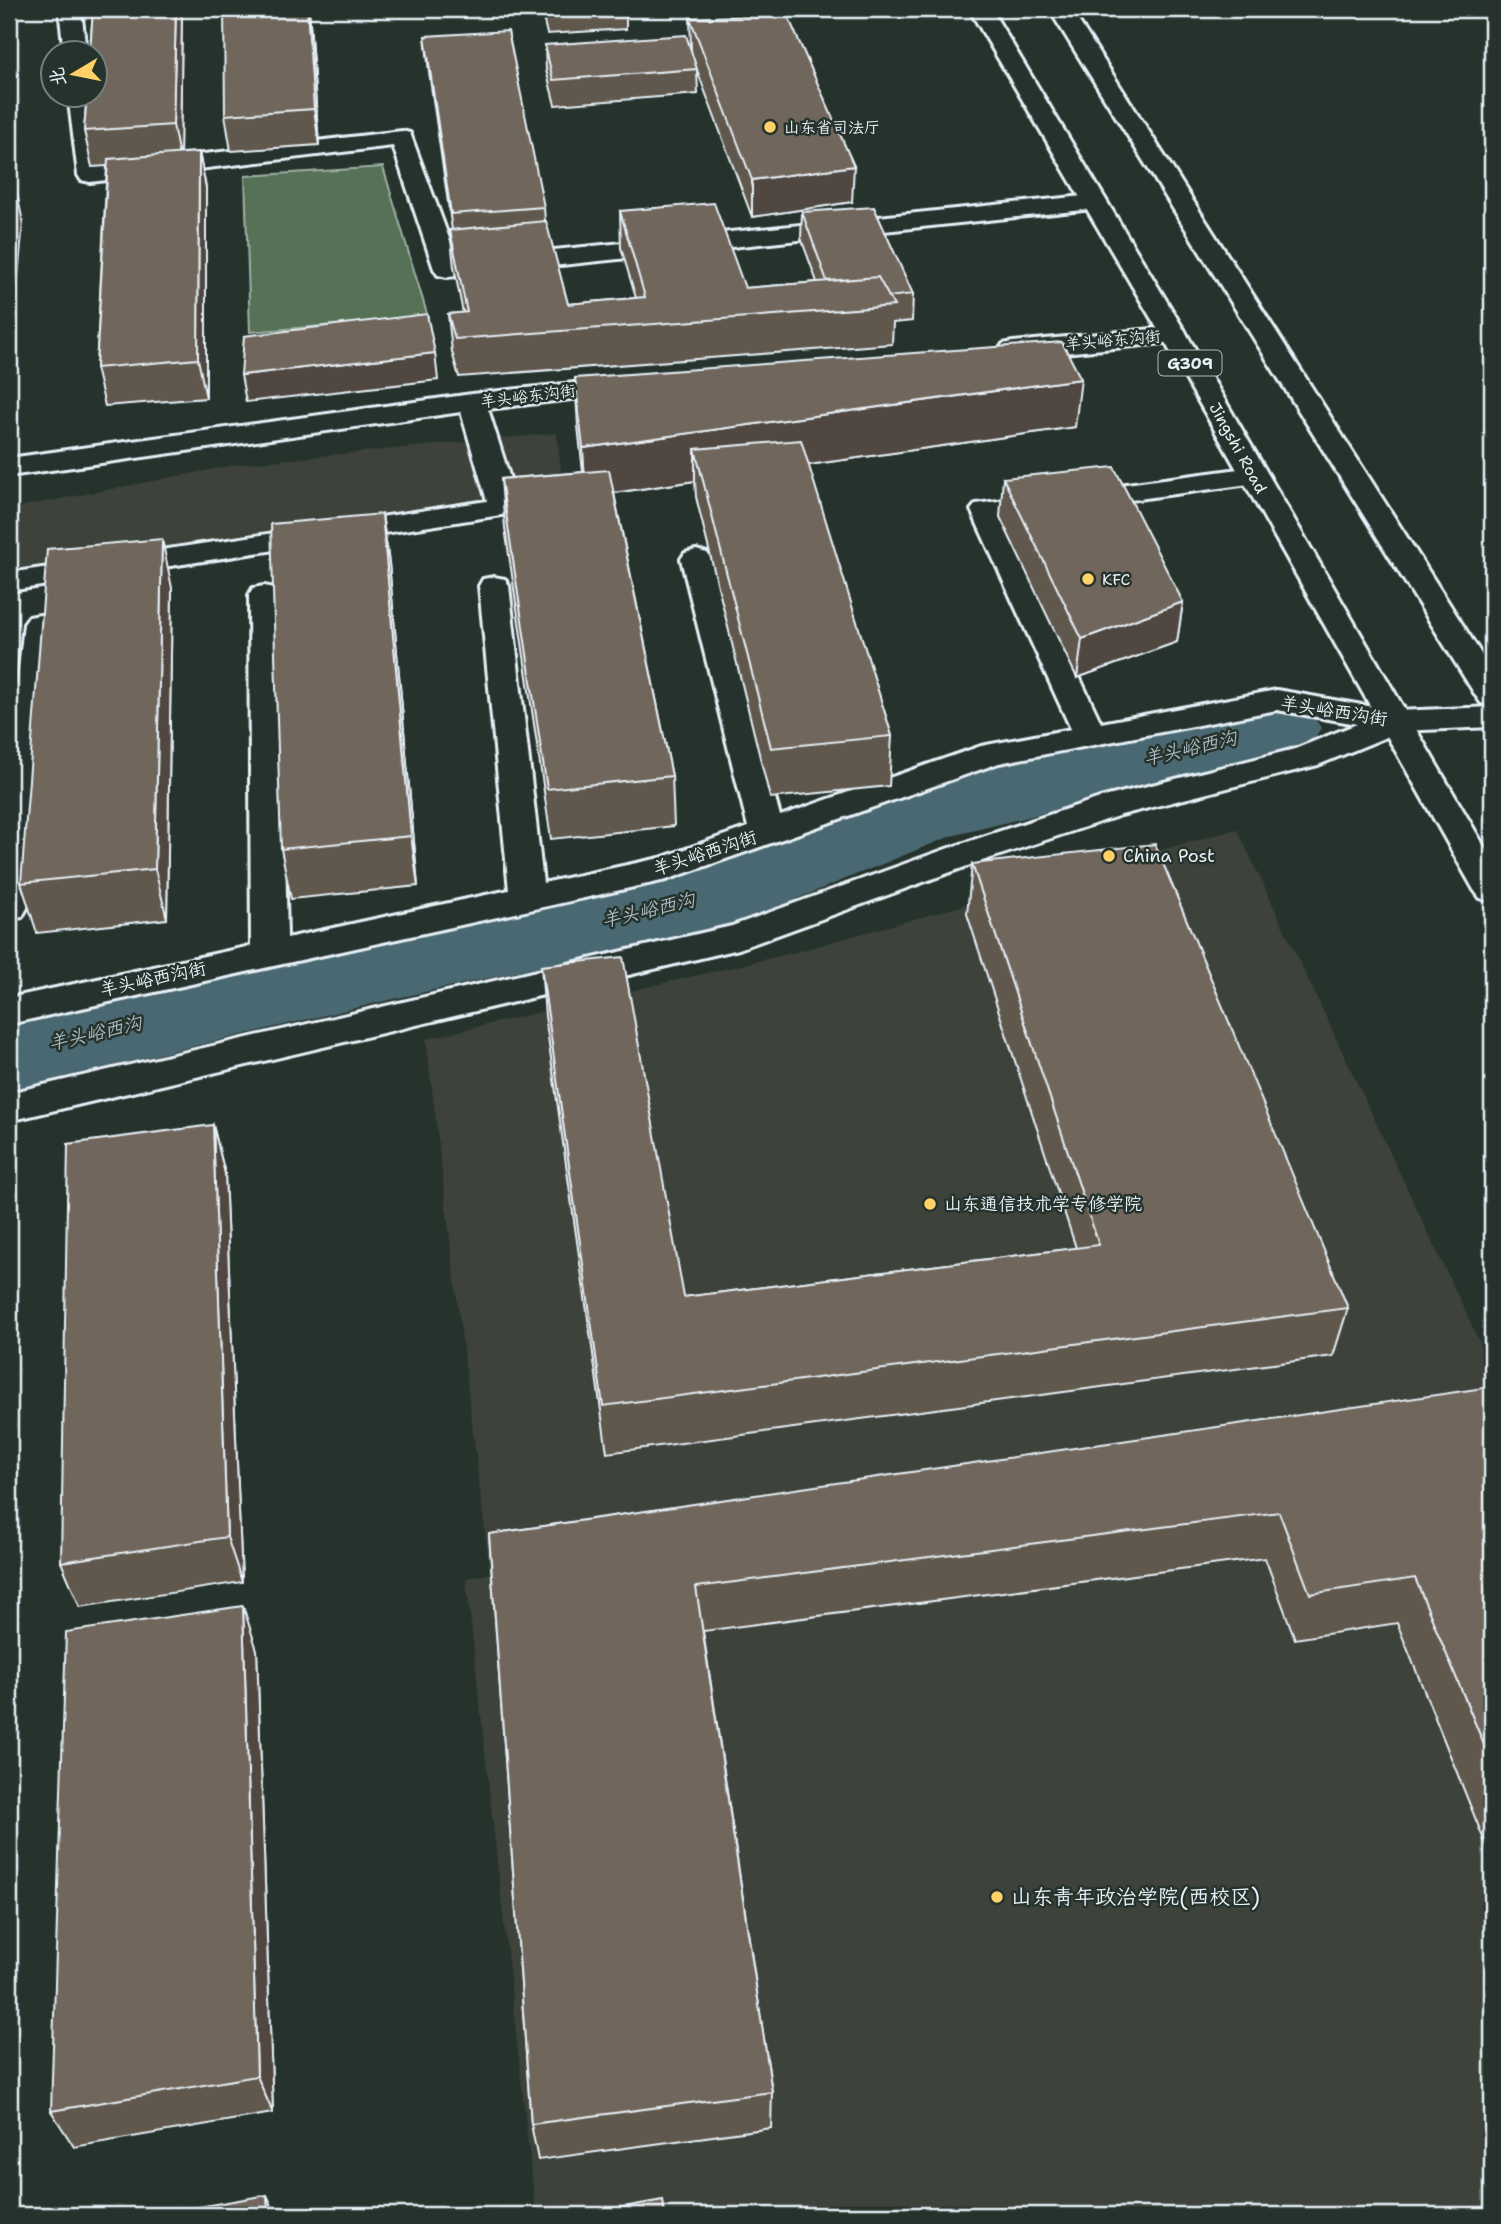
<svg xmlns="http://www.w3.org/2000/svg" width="1501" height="2224" viewBox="0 0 1501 2224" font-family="'Shantell Sans','LXGW WenKai TC',sans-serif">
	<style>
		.built { fill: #3c423b }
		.green { fill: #577157; stroke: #a0b1a8; stroke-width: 2 }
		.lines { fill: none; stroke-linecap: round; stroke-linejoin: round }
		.river { fill: #4a6871; fill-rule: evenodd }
		.minor-casing { stroke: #e8f1f8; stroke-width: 6 }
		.highway-casing { stroke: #e8f1f8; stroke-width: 6 }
		.minor { fill: #26332d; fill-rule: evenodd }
		.highway { fill: #26332d; fill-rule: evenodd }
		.wall { fill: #61584e; stroke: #e8f1f8; stroke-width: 2 }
		.shaded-wall { fill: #4f4740; stroke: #e8f1f8; stroke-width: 2 }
		.building { fill: #71665b; stroke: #e8f1f8; stroke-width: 2 }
		.poi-dot { fill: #ffd166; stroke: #26332d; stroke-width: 2.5 }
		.labels { text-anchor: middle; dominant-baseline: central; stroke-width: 5; stroke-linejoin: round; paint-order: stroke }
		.far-poi-label { font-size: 16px; fill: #e8f1f8; stroke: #26332d; text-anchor: start }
		.far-street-label { font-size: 16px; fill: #e8f1f8; stroke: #26332d }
		.shield { fill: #26332d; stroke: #aeb8bb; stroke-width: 2 }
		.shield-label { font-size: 16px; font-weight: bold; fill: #e8f1f8 }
		.street-label { font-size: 18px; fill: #e8f1f8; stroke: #26332d }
		.poi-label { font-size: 18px; fill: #e8f1f8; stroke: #26332d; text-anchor: start }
		.water-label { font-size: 19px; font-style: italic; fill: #a9bac2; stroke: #26332d }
		.near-poi-label { font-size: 21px; fill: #e8f1f8; stroke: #26332d; text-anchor: start }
	</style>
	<rect width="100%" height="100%" fill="#26332d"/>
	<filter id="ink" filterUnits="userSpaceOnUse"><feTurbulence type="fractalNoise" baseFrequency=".0143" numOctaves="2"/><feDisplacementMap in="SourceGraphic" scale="14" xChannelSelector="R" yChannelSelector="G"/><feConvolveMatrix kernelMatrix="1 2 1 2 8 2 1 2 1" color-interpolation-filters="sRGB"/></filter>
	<g filter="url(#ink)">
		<path class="built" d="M557 433 564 501 9 581V509L240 464Z
			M1237 829 1492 1368V2215H536L466 1578 490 1574 426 1039 796 952Z"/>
		<path class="green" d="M383 167 428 317 250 332 245 176Z"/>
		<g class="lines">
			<path class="river" d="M1276 699 1308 708 1321 728 1308 748 951 836 740 922 705 931 402 997 9 1090V1014L402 927 685 869 890 790Z"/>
			<g class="minor-casing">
				<path id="minor" d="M59 9H81L86 52H64Z
					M68 94H92L101 166 402 131 410 133 457 260 1093 195 1102 197 1105 202 1102 207 1093 209 447 277 438 275 434 269 393 146 90 182 81 180 78 175Z
					M1174 327 1184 329 1187 335 1184 341 1013 358 1003 356 999 350 1003 344 1013 342Z
					M629 377 639 379 643 385 639 391 488 409 519 507 514 513 9 591V573L487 501 461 412 9 476V458L472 394Z
					M1254 467 1264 470 1269 476 1264 482 1004 517 1101 723 1277 690 1396 711 1492 707V727L1401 731 1318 765 1121 815 973 864 739 949 9 1121V1093L732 926 949 848 1100 798 1295 749 1357 724 1277 710 999 763 666 880 9 1024V998L251 946 249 595 253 588 264 586 275 588 279 595 287 938 509 890 479 586 483 579 494 577 505 579 509 586 543 883 660 858 748 827 681 559 685 553 696 550 707 553 711 559 780 816 981 746 1071 729 971 510 976 504Z
					M40 615 51 617 56 624 27 908 22 917 9 920V758L24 624 29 617Z"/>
			</g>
			<g class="highway-casing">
				<path id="highway" d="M969 9H991L1187 335 1492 860V902L1480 898 1474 890 1161 335Z
					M1049 9H1071L1492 671V706L1481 703 1476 696Z"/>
			</g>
			<use href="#minor" class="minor"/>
			<use href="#highway" class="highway"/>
		</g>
		<path class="wall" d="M93 9H182L180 153 199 152 206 188V398L105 406 96 368 107 166 92 167 84 131Z
			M309 9 319 145 231 151 225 115Z
			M541 9H626V29L547 34Z
			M690 18 852 202 752 217 697 70 698 94 555 105 546 70 545 45 691 50Z
			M425 36 544 207 545 221 568 304 636 298 621 248 620 211 745 288 817 282 801 238 802 212 913 294 912 321 893 323 892 344 459 377 452 352 448 314 463 313 454 267 450 230H452L429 72Z
			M575 378 1075 427 808 465 892 736 889 786 770 798 696 497 695 481 614 493 672 776 674 826 551 839 505 528 501 479 583 472 578 426Z
			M1003 478 1183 602 1177 642 1077 678 1000 517Z
			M382 514 389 563 418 886 291 899 281 849Z
			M172 588 167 919 37 933 21 883Z
			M972 864 1348 1308 1333 1356 607 1453 545 1016 541 966 684 1297 1076 1248 967 914Z
			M213 1125 225 1174 242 1582 80 1607 61 1562Z
			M1492 1391V1860L1397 1623 1295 1639 1265 1558 703 1631 772 2092 771 2128 538 2160 531 2124 489 1534Z
			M257 1650 273 2113 74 2147 51 2111Z"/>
		<path class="shaded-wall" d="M176 9H182L180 161 173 125Z
			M307 9H309L319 145 314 109Z
			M199 152 206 188V398L198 359Z
			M854 166 852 202 752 217V180Z
			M15 185 23 222 9 376V241Z
			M435 353 438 380 246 402 241 375Z
			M1081 379 1075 427 703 480 695 449V481L586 497 583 448Z
			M382 514 389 563 418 886 411 836Z
			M162 539 172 588 167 919 155 869Z
			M1183 602 1177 642 1077 678 1082 639Z
			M213 1125 225 1174 242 1582 227 1537Z
			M243 1606 257 1650 273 2113 257 2076Z
			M267 2195 276 2215H268Z"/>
		<path class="building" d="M93 9H176L173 125 84 131 87 94H94V52H90Z
			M224 9H307L314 109 225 115Z
			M787 14 854 166 752 180 690 18Z
			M508 31 544 207 451 214 425 36Z
			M686 35 697 69 553 80 545 45Z
			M199 152 198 359 96 368 108 159Z
			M15 185 9 241V186Z
			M714 203 745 288 878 277 894 306 455 339 448 314 467 312 450 230 546 221 568 304 645 297 620 211Z
			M874 207 913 294 889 297 878 277 827 281 802 212Z
			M427 314 435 353 241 375 244 336Z
			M1062 342 1081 379 583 448 575 378Z
			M801 440 892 736 771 748 695 449Z
			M1114 467 1183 602 1082 639 1003 478Z
			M609 470 672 776 547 789 501 479Z
			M382 514 411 836 281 849 271 524Z
			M162 539 155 869 21 883 47 549Z
			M1155 844 1348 1308 603 1406 541 966 623 957 684 1297 1099 1245 972 864Z
			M213 1125 227 1537 61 1562 68 1144Z
			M1490 1387 1492 1391V1764L1415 1578 1310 1594 1279 1512 696 1587 772 2092 531 2124 489 1534Z
			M243 1606 257 2076 51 2111 66 1632Z
			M267 2195 268 2215H153Z
			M663 2200 665 2215H579Z"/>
	</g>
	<g class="poi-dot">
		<circle cx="770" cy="127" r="7"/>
		<circle cx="1088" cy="579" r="7"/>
		<circle cx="1109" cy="856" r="7"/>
		<circle cx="930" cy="1204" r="7"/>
		<circle cx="997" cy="1897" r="7"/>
	</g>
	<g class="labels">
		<g class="far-poi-label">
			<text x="784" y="127">山东省司法厅</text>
			<text x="1102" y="579">KFC</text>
		</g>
		<g class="far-street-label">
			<text transform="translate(1113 340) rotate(-5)">羊头峪东沟街</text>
			<text transform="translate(528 396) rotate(-7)">羊头峪东沟街</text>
			<text transform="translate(1238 448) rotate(61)">Jingshi Road</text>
		</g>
		<rect class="shield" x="1158.5" y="350.5" width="63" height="25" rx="5"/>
		<g class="shield-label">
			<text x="1190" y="363">G309</text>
		</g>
		<g class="street-label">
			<text transform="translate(1334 711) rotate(9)">羊头峪西沟街</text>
			<text transform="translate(705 853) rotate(-18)">羊头峪西沟街</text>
			<text transform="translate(153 979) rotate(-12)">羊头峪西沟街</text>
		</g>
		<g class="poi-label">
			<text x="1123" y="856">China Post</text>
			<text x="944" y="1204">山东通信技术学专修学院</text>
		</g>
		<g class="water-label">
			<text transform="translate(1190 748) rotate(-13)">羊头峪西沟</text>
			<text transform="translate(648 910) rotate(-13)">羊头峪西沟</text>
			<text transform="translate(95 1033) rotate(-13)">羊头峪西沟</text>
		</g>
		<g class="near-poi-label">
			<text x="1011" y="1897">山东青年政治学院(西校区)</text>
		</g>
	</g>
	<rect width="1501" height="2224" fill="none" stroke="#26332d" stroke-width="35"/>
	<rect x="18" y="18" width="1466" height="2189" fill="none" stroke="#e8f1f8" stroke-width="2.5" filter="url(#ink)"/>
	<g transform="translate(74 74) rotate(260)"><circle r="33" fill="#26332d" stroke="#747f7e" stroke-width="2"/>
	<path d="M0-5L12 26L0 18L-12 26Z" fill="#ffd166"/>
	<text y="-10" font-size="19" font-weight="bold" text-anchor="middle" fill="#e8f1f8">北</text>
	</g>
</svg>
